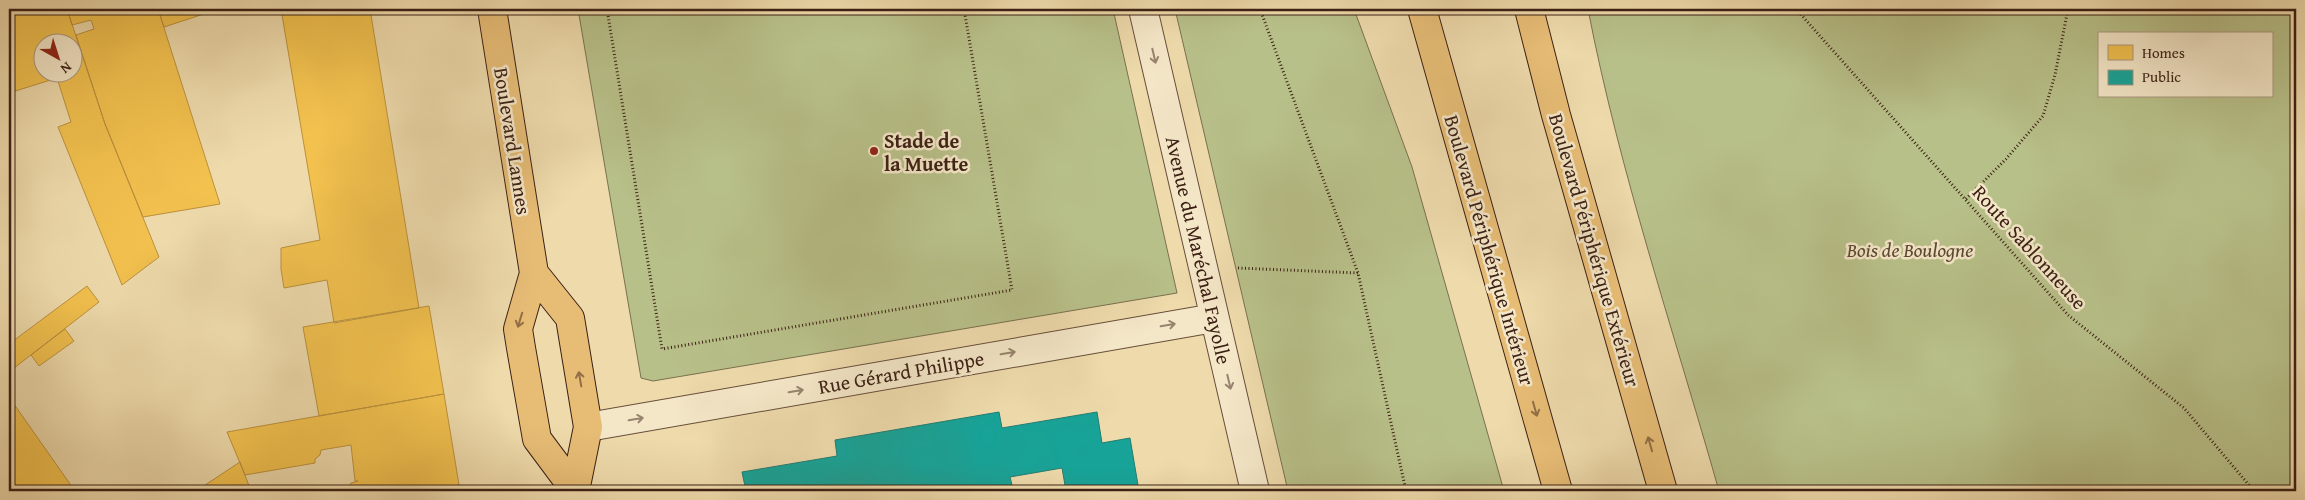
<svg xmlns="http://www.w3.org/2000/svg" width="2305" height="500" viewBox="0 0 2305 500" font-family="'Gentium Book Plus',serif">
	<style>
		.green { fill: #b8c089; stroke: #7a704f; fill-rule: evenodd }
		.homes { fill: #f2c14e; stroke: #bb913d; fill-rule: evenodd }
		.public { fill: #17a398; stroke: #227c71 }
		.lines { fill: none; stroke-linecap: round; stroke-linejoin: round }
		.minor-casing { stroke: #684e3a; stroke-width: 30 }
		.primary-casing { stroke: #3c2015; stroke-width: 30 }
		.trunk-casing { stroke: #3c2015; stroke-width: 30 }
		.path { stroke: #3c2015; stroke-width: 3; stroke-dasharray: 1 2.5; stroke-linecap: butt }
		.minor { stroke: #f4e7c8; stroke-width: 28 }
		.primary { stroke: #e7bd76; stroke-width: 28 }
		.trunk { stroke: #e7bd76; stroke-width: 28 }
		.oneway { stroke: #98846e }
		.oneway2 { stroke: #926e46 }
		.poi-dot { fill: #8f2418; stroke: #f4e7c8; stroke-width: 2 }
		.labels { text-anchor: middle; dominant-baseline: central; stroke-width: 5; stroke-linejoin: round; paint-order: stroke }
		.poi-label { font-size: 20px; font-weight: bold; fill: #3c2015; stroke: #f4e7c8; text-anchor: start }
		.street-label { font-size: 20px; fill: #3c2015; stroke: #f4e7c8 }
		.park-label { font-size: 20px; font-style: italic; fill: #5b4832; stroke: #f4e7c8 }
	</style>
	<rect width="100%" height="100%" fill="#eedaab"/>
	<filter id="stains"><feTurbulence type="fractalNoise" baseFrequency=".004" numOctaves="4"/><feColorMatrix values="0 0 0 0 .2 0 0 0 0 .09 0 0 0 0 .02 0 0 0 .5 -.17"/></filter>
	<radialGradient id="worn" r=".72"><stop offset=".6" stop-color="#630" stop-opacity="0"/><stop offset="1" stop-color="#630" stop-opacity=".3"/></radialGradient>
	<path class="green" d="M578 9H1113L1177 293 653 381 641 378Z
		M1175 9H1354L1412 167 1504 491H1288Z
		M1588 9H2296V491H1719C1674 332 1619 170 1588 9ZM2099 34H2271V96H2099Z"/>
	<path class="homes" d="M9 9H67L105 124 159 257 122 285 58 127 71 122 57 78 9 93ZM42 42H72V72H42Z
		M67 9H158L220 204 143 217 105 124 76 35 94 29 91 20 72 25Z
		M158 9H219L164 27Z
		M281 9H370L419 308 334 323 327 280 284 288 281 269V248L320 240Z
		M87 286 99 302 9 372V344Z
		M429 306 444 394 319 416 303 327Z
		M65 329 74 341 39 366 31 355Z
		M444 394 460 491H346L351 483 358 481H355L351 445 321 450 320 455 315 459V463L245 475 227 432Z
		M9 397 75 491H9Z
		M240 462 251 491H196Z"/>
	<path class="public" d="M999 412 1002 428 1097 412 1102 443 1130 438 1139 491H1066L1062 468 1010 477 1012 485 975 491H746L742 472 837 456 835 440Z"/>
	<g class="lines">
		<g class="minor-casing">
			<path id="minor" d="M1143 9 1255 491
				M588 427 1214 318"/>
		</g>
		<g class="primary-casing">
			<path id="primary" d="M492 9 534 273 518 329 521 348 537 439 575 490
				M534 273 570 318 588 427 575 491"/>
		</g>
		<g class="trunk-casing">
			<path id="trunk" d="M1422 9 1558 491
				M1529 9 1556 115 1663 491"/>
		</g>
		<path class="path" d="M607 9 662 349 1012 290 964 9
			M1260 9 1358 273 1406 491
			M1796 9 2068 315 2184 408 2254 491
			M1966 199 2006 159 2043 116 2055 75 2068 9
			M1238 268 1358 273"/>
		<use href="#minor" class="minor"/>
		<use href="#primary" class="primary"/>
		<use href="#trunk" class="trunk"/>
	</g>
	<defs><path id="oneway-shaft" d="M-6 0H5M1.5-3L5.5 0L1.5 3" fill="none" stroke-width="1.6" stroke-linecap="round" stroke-linejoin="round" transform="scale(1.25)"/></defs>
	<g class="oneway">
		<use href="#oneway-shaft" transform="translate(1154 56) rotate(77)"/>
		<use href="#oneway-shaft" transform="translate(1168 325) rotate(-10)"/>
		<use href="#oneway-shaft" transform="translate(1008 353) rotate(-10)"/>
		<use href="#oneway-shaft" transform="translate(1229 382) rotate(77)"/>
		<use href="#oneway-shaft" transform="translate(796 391) rotate(-10)"/>
		<use href="#oneway-shaft" transform="translate(636 419) rotate(-10)"/>
	</g>
	<g class="oneway2">
		<use href="#oneway-shaft" transform="translate(520 320) rotate(107)"/>
		<use href="#oneway-shaft" transform="translate(580 379) rotate(-100)"/>
		<use href="#oneway-shaft" transform="translate(1535 409) rotate(74)"/>
		<use href="#oneway-shaft" transform="translate(1650 444) rotate(-106)"/>
	</g>
	<circle class="poi-dot" cx="874" cy="151" r="5"/>
	<g class="labels">
		<g class="poi-label">
			<text x="884" y="140">Stade de<tspan x="884" dy="23">la Muette</tspan></text>
		</g>
		<g class="street-label">
			<text transform="translate(513 141) rotate(81)">Boulevard Lannes</text>
			<text transform="translate(2030 247) rotate(48)">Route Sablonneuse</text>
			<text transform="translate(1199 250) rotate(77)">Avenue du Maréchal Fayolle</text>
			<text transform="translate(1490 250) rotate(74)">Boulevard Périphérique Intérieur</text>
			<text transform="translate(1595 250) rotate(74)">Boulevard Périphérique Extérieur</text>
			<text transform="translate(901 372) rotate(-10)">Rue Gérard Philippe</text>
		</g>
		<g class="park-label">
			<text x="1910" y="249">Bois de Boulogne</text>
		</g>
	</g>
	<rect width="2305" height="500" fill="none" stroke="#eedaab" stroke-width="30"/>
	<rect x="10" y="10" width="2285" height="480" fill="none" stroke="#3c2015" stroke-width="2.5"/>
	<rect x="15" y="15" width="2275" height="470" fill="none" stroke="#3c2015"/>
	<rect x="2098" y="32" width="175" height="65" fill="#f4e7c8" stroke="#aa9780"/>
	<rect x="2108" y="45" width="25" height="15" fill="#f2c14e" stroke="#aa9780"/>
	<text x="2142" y="58" font-size="15" fill="#3c2015">Homes</text>
	<rect x="2108" y="70" width="25" height="15" fill="#17a398" stroke="#aa9780"/>
	<text x="2142" y="82" font-size="15" fill="#3c2015">Public</text>
	<g transform="translate(58 58) rotate(141)"><circle r="24" fill="#f4e7c8" stroke="#aa9780"/>
	<path d="M0-4L9 19L0 12L-9 19Z" fill="#8f2418"/>
	<text y="-8" font-size="14" font-weight="bold" text-anchor="middle" fill="#3c2015">N</text>
	</g>
	<rect width="100%" height="100%" filter="url(#stains)"/>
	<rect width="100%" height="100%" fill="url(#worn)"/>
</svg>
